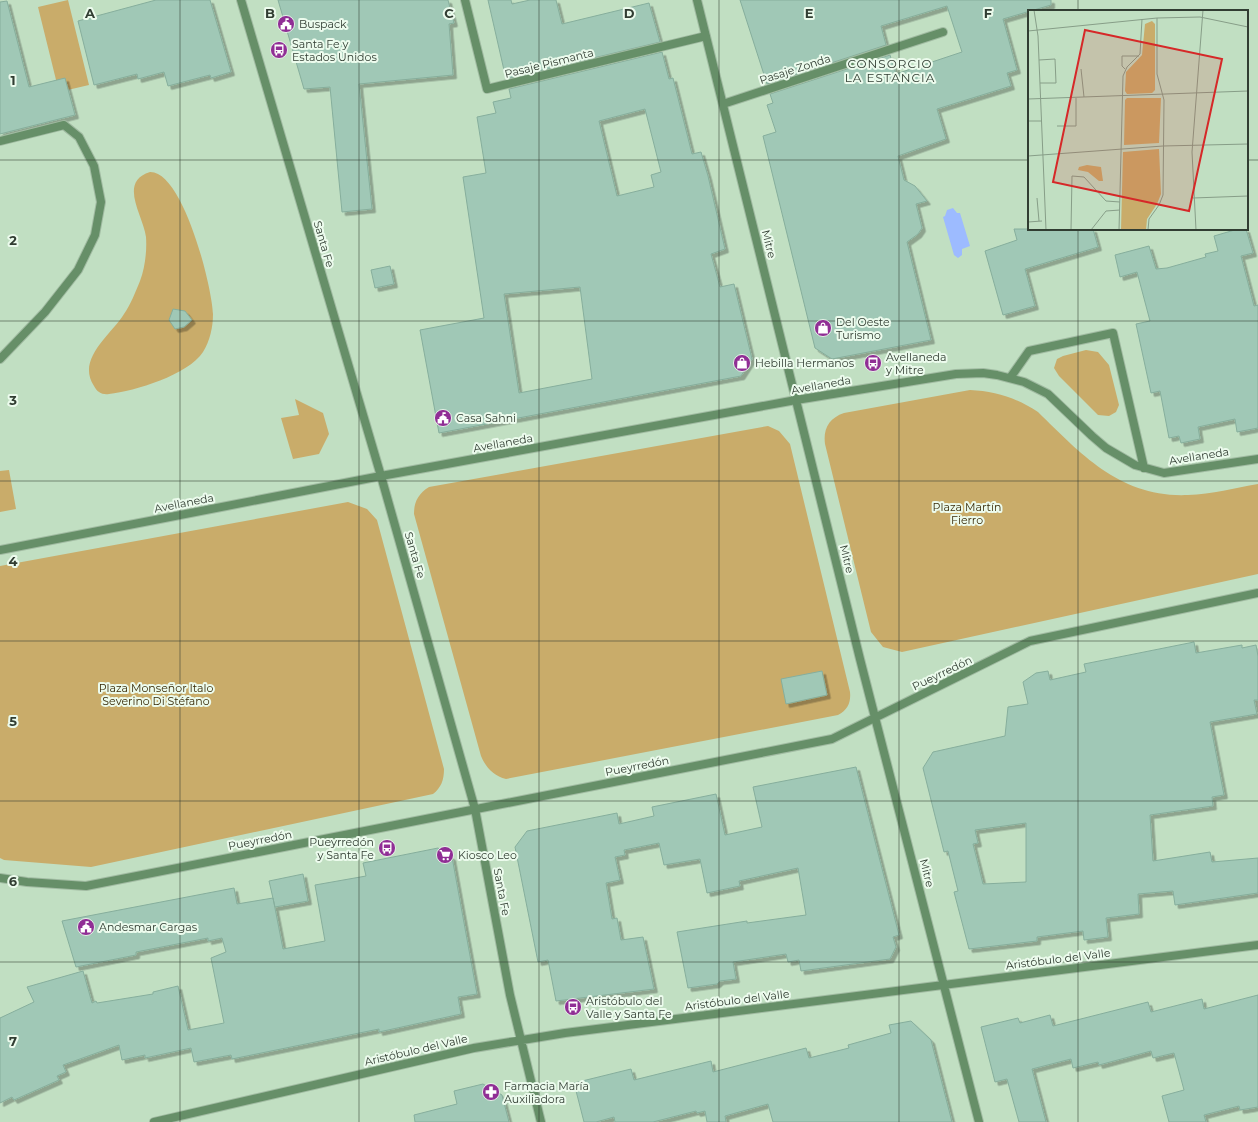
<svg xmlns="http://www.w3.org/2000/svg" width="1258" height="1122" viewBox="0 0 1258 1122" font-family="Montserrat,sans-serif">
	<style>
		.green { fill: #c9ac6a }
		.water { fill: #9dbbff }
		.building { fill: #a0c8b6; stroke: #86ae9c; fill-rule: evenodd; filter: url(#shadow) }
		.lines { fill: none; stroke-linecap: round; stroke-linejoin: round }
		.lane-casing { stroke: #a1bba2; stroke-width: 10 }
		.street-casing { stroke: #a1bba2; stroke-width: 10 }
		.lane { stroke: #668f68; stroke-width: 8 }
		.street { stroke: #668f68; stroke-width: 8 }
		.grid { fill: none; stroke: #313d32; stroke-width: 1; stroke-opacity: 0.55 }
		.labels { text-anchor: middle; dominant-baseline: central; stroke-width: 4; stroke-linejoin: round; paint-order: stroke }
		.poi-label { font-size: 11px; fill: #313d32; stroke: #ecfbed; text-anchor: start }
		.street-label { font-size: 11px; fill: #313d32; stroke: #ecfbed }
		.park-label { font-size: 11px; fill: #372906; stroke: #ecfbed }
		.neighbourhood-label { font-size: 12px; letter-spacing: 1px; fill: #313d32; stroke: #ecfbed }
		.inset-road { fill: none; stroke: #879e88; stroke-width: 1 }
		.view { fill: #d62828; fill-opacity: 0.15; stroke: #d62828; stroke-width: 2 }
		.inset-edge { fill: none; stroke: #313d32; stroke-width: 2 }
		.grid-label { font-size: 13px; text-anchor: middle; font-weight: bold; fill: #313d32; stroke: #ecfbed; stroke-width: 4; stroke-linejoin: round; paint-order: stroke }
	</style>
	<defs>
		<filter id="shadow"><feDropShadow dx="3.5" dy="3.5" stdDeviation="0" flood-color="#0004"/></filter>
	</defs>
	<rect width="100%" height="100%" fill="#c1dfc2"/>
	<path class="green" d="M68 0 89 85 59 92 38 7Z
		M150 172C183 171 212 286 213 314 213 327 210 341 203 352 188 375 135 391 109 394 102 395 97 392 94 386 76 359 111 335 124 314 131 304 135 293 140 281 145 268 147 251 146 237 143 215 118 182 150 172Z
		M1086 350 1098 352 1109 365 1119 405 1116 412 1109 416 1098 415 1059 376 1054 368 1057 359 1063 356Z
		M970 390C995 391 1017 398 1038 412 1082 455 1121 498 1188 495 1212 494 1235 488 1258 484V574L902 652 883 647 871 632 825 444C823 429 829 418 844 413Z
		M295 399 323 413 329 434 319 454 293 459 281 418 299 415Z
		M768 426 779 431 790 444 850 692C851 702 848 710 838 715L506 779C494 776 486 768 481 756L414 514C414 502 418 494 429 487Z
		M9 470 16 509 0 512V471Z
		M348 502 367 509 377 520 444 769C444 780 441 788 433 794L91 867 4 860 0 858V566Z"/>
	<path class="water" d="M953 208 957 213H960L970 246 962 249V255L958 258 954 255 943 217 945 216 947 210Z"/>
	<path class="building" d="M156 0H210L231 72 211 78 210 75 168 86 164 72 138 79 137 74 94 85 78 21Z
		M278 0H448L454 23 449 24 453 75 359 84 372 209 342 212 330 87 304 89Z
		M488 0H511L512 4 530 0H556L562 24 649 3 660 42 506 79Z
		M740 0H1051V5L1003 19 1017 70 1007 73 1011 86 937 109 946 139 898 156 904 180 915 186 927 201 916 204 922 228 918 234 907 242 931 340 832 359 815 348 763 136 776 132 767 105 773 103 770 94 890 55 896 74 962 52 947 6 881 26 886 45 767 84Z
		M7 1 29 87 65 78 75 115 0 134V2Z
		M662 52 669 79 673 78 692 154 701 152 708 176 725 249 711 254 720 287 734 284 752 359 741 376 439 433 420 330 484 318 463 177 486 173 477 117 496 113 493 102 511 98 509 89ZM645 109 661 172 651 175 654 187 617 196 599 121ZM580 287 592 379 519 393 504 294Z
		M1014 229H1093L1098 247 1025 269 1035 306 1003 315 985 251 1017 240Z
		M1238 229H1246L1253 253 1241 256 1254 306 1258 305V428L1237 432 1235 419 1198 427 1200 439 1181 443 1179 436 1169 438 1160 391 1151 393 1136 324 1150 321 1137 272 1120 277 1115 255 1149 246 1156 269 1167 268 1206 257 1205 254 1218 251 1214 236Z
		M390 266 394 284 375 288 371 270Z
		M173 309 185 311 192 320 184 327 175 329 169 320Z
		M1194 642 1196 653 1242 645V648L1256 645 1258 656V700H1254L1257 714 1210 722 1224 795 1212 797 1213 806 1150 815 1153 861 1210 852 1212 862 1258 858V893L1175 905 1173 891 1138 894 1139 914 1106 918 1108 937 1084 940 1083 931 1037 937V941L969 949 954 892 958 891 948 851 944 852 923 768 933 752 1005 736 1008 707 1028 704 1023 682 1036 673 1048 671 1050 680 1086 672 1084 664ZM1026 823V882L983 884 973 844 978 843 975 830Z
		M822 671 827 695 786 704 781 679Z
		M856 767 899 935 893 937 896 947 890 959 801 971 799 960 788 962 786 954 733 962 736 979 720 981 717 984 688 988 677 932 747 921V923L806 915 798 868 739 881 740 886 707 893 700 859 664 865 659 843 624 850 625 855 615 857 620 880 606 883 612 919 617 918 621 940 643 937 654 989 556 1001 548 960 538 962 515 847 527 831 617 813 619 824 654 816 652 807 716 794 725 835 762 827 753 787Z
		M438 848 452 857 477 994 458 997 461 1014 379 1032V1029L232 1059 231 1055 194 1062 191 1048 145 1058V1055L122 1060 119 1045 63 1065 66 1072 57 1076 59 1080 14 1100 12 1097 0 1103V1018L34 1002 27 987 83 971 92 1003 96 1001 97 1003 153 994V992L178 986 188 1030 224 1023 211 958 226 952 222 938 208 941V938L136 952V955L76 967 62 921 234 888 237 904 273 898 283 949 325 941 315 885 366 876 363 863Z
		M303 874 308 901 275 907 269 881Z
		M1258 995V1107L1240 1110 1239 1106 1204 1115 1206 1122H1169L1162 1096 1184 1090 1174 1053 1153 1058 1151 1051 1099 1065 1098 1062 1073 1068 1071 1059 1032 1069 1046 1122H1019L1007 1079 995 1082 981 1027 1018 1018 1020 1023 1050 1015 1053 1026 1148 1002 1151 1012 1202 999 1204 1009Z
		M911 1021 931 1040 952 1122H773L768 1104 725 1116 726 1122H707L705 1111 697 1113 696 1111 653 1122H615L614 1117 596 1122H584L574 1083 631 1069 634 1080 711 1061 713 1072 806 1048 809 1058 849 1048 848 1045 891 1033 889 1025Z
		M483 1084 502 1095 509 1122H415L414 1115 457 1104 454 1091Z"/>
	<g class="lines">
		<g class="lane-casing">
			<path id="lane" d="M0 141 64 125 79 137 94 166 101 202 95 235 78 270 45 312 0 359"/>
		</g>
		<g class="street-casing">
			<path id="street" d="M241 0 381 476 475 809 510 995 541 1122
				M465 0 487 89 706 36
				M697 0 860 659 979 1122
				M723 104 943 32
				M1010 378 1029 351 1113 333 1144 468
				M0 550 381 476 796 400 956 374 983 373 997 375 1024 382 1048 394 1092 436 1106 448 1135 465 1164 473 1258 459
				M0 878 27 882 86 886 832 739 1030 641 1258 593
				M154 1122 474 1048 565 1033 1258 945"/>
		</g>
		<use href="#lane" class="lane"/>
		<use href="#street" class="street"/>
	</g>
	<path class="grid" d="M180 0V1122M359 0V1122M539 0V1122M719 0V1122M899 0V1122M1078 0V11M0 160H1029M1247 160H1258M1078 229V1122M0 321H1258M0 481H1258M0 641H1258M0 801H1258M0 962H1258"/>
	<defs>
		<g id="civic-disc" transform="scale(0.9)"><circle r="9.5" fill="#902e95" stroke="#ecfbed"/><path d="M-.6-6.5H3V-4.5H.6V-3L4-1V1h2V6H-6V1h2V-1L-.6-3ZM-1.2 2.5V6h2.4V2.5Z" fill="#fff"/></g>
		<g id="bus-disc" transform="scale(0.9)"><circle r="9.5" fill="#902e95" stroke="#ecfbed"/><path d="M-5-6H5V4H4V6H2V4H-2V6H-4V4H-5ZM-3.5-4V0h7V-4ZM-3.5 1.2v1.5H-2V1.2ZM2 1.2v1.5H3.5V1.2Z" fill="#fff"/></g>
		<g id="shop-disc" transform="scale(0.9)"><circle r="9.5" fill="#902e95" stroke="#ecfbed"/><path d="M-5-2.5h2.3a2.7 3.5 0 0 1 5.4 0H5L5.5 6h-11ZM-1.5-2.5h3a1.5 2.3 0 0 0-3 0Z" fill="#fff"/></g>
		<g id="supermarket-disc" transform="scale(0.9)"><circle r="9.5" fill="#902e95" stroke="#ecfbed"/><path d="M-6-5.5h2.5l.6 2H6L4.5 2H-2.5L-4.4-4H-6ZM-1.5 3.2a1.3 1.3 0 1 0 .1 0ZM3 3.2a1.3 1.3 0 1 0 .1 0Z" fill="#fff"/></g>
		<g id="pharmacy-disc" transform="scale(0.9)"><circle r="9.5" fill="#902e95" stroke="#ecfbed"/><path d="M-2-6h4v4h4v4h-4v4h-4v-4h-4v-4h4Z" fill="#fff"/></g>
	</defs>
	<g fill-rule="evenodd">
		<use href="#civic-disc" x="286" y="24"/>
		<use href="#bus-disc" x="279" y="50"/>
		<use href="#shop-disc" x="823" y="328"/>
		<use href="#shop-disc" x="742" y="363"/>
		<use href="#bus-disc" x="873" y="363"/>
		<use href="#civic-disc" x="443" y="418"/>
		<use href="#bus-disc" x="387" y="848"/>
		<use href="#supermarket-disc" x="445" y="855"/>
		<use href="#civic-disc" x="86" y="927"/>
		<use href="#bus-disc" x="573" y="1007"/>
		<use href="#pharmacy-disc" x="491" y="1092"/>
	</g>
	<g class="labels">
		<g class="poi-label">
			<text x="299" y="24">Buspack</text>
			<text x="292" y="44">Santa Fe y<tspan x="292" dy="13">Estados Unidos</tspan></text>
			<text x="836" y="322">Del Oeste<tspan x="836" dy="13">Turismo</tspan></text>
			<text x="886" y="357">Avellaneda<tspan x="886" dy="13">y Mitre</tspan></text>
			<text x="755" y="363">Hebilla Hermanos</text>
			<text x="456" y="418">Casa Sahni</text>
			<text x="374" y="842" text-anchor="end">Pueyrredón<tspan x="374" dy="13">y Santa Fe</tspan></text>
			<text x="458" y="855">Kiosco Leo</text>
			<text x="99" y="927">Andesmar Cargas</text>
			<text x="586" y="1001">Aristóbulo del<tspan x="586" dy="13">Valle y Santa Fe</tspan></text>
			<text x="504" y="1086">Farmacia María<tspan x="504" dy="13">Auxiliadora</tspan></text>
		</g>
		<g class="street-label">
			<text transform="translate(549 63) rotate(-14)">Pasaje Pismanta</text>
			<text transform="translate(795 69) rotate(-18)">Pasaje Zonda</text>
			<text transform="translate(324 244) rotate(74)">Santa Fe</text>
			<text transform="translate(769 244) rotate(76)">Mitre</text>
			<text transform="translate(821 385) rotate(-10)">Avellaneda</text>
			<text transform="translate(503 443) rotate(-10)">Avellaneda</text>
			<text transform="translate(1199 456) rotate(-9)">Avellaneda</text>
			<text transform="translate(184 503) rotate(-11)">Avellaneda</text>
			<text transform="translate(415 555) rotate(74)">Santa Fe</text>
			<text transform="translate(847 559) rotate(76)">Mitre</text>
			<text transform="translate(942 673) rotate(-26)">Pueyrredón</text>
			<text transform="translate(637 766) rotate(-11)">Pueyrredón</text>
			<text transform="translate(260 840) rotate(-11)">Pueyrredón</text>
			<text transform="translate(927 873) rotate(76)">Mitre</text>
			<text transform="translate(502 892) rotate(79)">Santa Fe</text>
			<text transform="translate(1058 959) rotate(-7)">Aristóbulo del Valle</text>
			<text transform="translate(737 1000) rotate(-7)">Aristóbulo del Valle</text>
			<text transform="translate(416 1050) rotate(-13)">Aristóbulo del Valle</text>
		</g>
		<g class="park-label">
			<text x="967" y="507">Plaza Martín<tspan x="967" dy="13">Fierro</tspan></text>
			<text x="156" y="688">Plaza Monseñor Italo<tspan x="156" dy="13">Severino Di Stéfano</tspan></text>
		</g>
		<g class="neighbourhood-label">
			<text x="890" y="63">CONSORCIO<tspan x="890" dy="14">LA ESTANCIA</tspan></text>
		</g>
	</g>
	<g transform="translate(1028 10)">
		<rect width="220" height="220" fill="#c1dfc2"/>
		<path d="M124 11 127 14V80L124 83 99 84 97 81 98 62 114 45 117 14ZM99 88H133L131 133 96 135 97 90ZM131 139 133 184 129 194 119 209 118 220H93L95 142ZM59 155 73 157 75 171H71L60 162 50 160 51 157Z" fill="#c9ac6a"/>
		<path class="inset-road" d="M6 0 10 26 18 220M0 21 129 8 172 7 220 17M11 50 27 49 28 73H12M53 59 56 87M97 59 94 56V46H111M0 89 220 81M0 111H14M29 116H48V88M0 146 135 136 220 134M9 188 11 211M165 188 220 186M0 212 14 211M43 220 44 166 56 167 78 191 92 192M63 220 78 201 92 200M91 220 95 66 99 57 112 44 114 9M120 220 121 209 131 195 135 185 136 90 129 64V8M168 220 164 142 175 0"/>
		<path class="view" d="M57 20 194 49 161 201 25 172Z"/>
		<rect width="220" height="220" class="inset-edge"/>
	</g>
	<g class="grid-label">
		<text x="90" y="18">A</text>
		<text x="270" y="18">B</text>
		<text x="449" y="18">C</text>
		<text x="629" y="18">D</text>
		<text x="809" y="18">E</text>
		<text x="988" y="18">F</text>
		<text x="13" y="85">1</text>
		<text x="13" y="245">2</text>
		<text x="13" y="405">3</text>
		<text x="13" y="566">4</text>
		<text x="13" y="726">5</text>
		<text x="13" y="886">6</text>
		<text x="13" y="1046">7</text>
	</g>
</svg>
